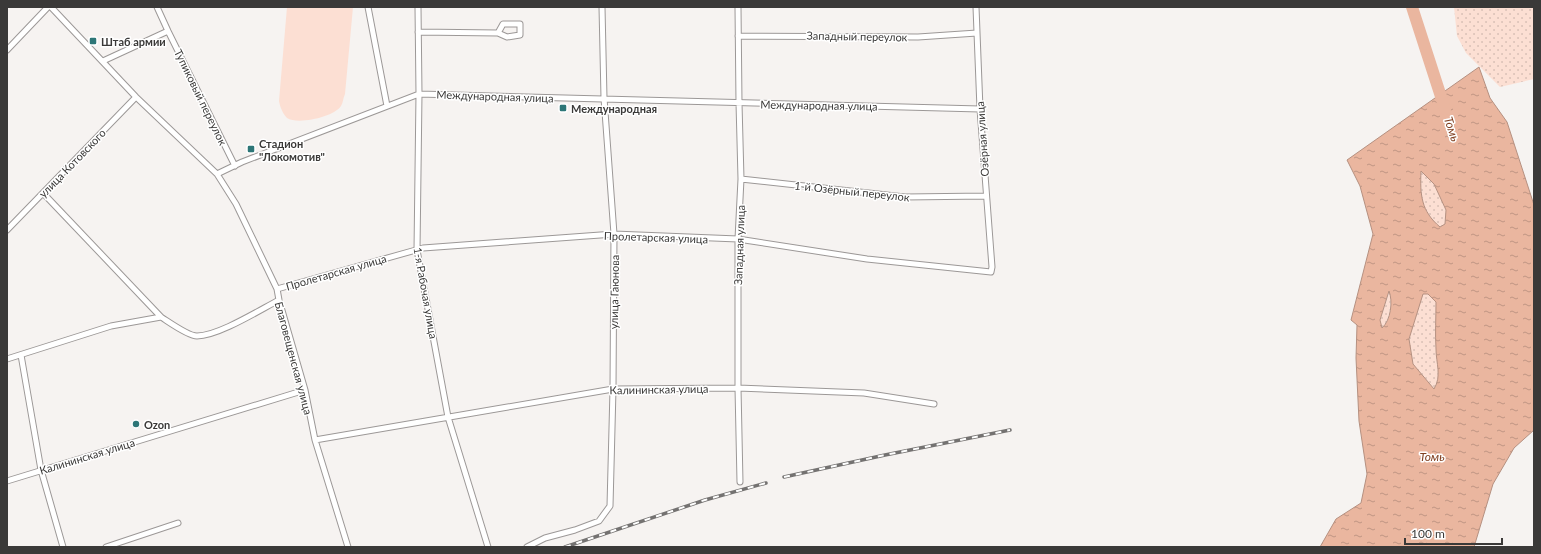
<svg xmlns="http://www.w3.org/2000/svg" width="1541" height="554" viewBox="0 0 1541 554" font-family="Lato,sans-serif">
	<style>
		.grass { fill: url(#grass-dots) }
		.green { fill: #fcdfd3 }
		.water { fill: url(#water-ripples); stroke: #b59080; fill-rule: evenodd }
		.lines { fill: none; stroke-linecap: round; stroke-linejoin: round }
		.river { stroke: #eab69f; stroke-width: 12 }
		.street-casing { stroke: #9c9897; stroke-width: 7 }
		.street { stroke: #fff; stroke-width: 5 }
		.rail-casing { stroke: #747271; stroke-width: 3.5 }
		.rail { stroke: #fff; stroke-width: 2; stroke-dasharray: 6; stroke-linecap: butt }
		.poi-dot { fill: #2d7677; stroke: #fff; stroke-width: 1.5 }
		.labels { text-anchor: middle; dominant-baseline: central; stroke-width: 3; stroke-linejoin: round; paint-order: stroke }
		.street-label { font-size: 11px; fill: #3a3938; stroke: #fff }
		.poi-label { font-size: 11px; font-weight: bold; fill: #3a3938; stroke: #fff; text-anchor: start }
		.water-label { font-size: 12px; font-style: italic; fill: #804021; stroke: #fff }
	</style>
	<defs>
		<pattern id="grass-dots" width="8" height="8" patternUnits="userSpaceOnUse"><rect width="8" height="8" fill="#fcdfd3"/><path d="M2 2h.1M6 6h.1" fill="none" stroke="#d9c0b6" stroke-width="1.8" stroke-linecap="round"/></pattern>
		<pattern id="water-ripples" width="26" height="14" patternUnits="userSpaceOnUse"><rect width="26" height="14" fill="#eab69f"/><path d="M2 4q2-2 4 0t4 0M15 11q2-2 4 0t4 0" fill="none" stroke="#bf9583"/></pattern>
	</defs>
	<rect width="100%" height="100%" fill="#f6f3f1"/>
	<path class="grass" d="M1454 7H1534V79L1500 87 1466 53 1457 36Z
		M1421 171 1434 184 1446 210 1445 224 1440 227C1420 209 1421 197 1421 171Z
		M1390 290C1391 302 1391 319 1382 328L1380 320Z
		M1423 293 1428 294 1436 302C1436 318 1435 333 1436 349 1436 363 1442 376 1434 389L1413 364 1409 339Z"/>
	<path class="green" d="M287 7H353L345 94C343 98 343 103 341 106 334 117 298 125 287 118 283 114 280 107 279 101Z"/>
	<path class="water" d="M1479 67 1490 98 1507 122 1534 205V430L1514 448 1493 484 1474 547H1320L1336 519 1361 503 1367 474 1359 421 1356 358 1357 325 1351 320 1373 234 1360 186 1347 160ZM1421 171 1434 184 1446 210 1445 224 1440 227C1421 211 1420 195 1421 171ZM1389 291C1393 301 1391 320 1382 328L1380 320ZM1423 294H1428L1436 302C1436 318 1435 333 1436 349 1436 363 1442 376 1434 389L1413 364 1409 339Z"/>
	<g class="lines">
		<path class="river" d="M1412 7 1445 109"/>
		<g class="street-casing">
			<path id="street" d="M51 7 136 97 217 174 236 204 277 289 279 300 305 390 315 440 348 547
				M157 7 168 31 235 166
				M368 7 387 106
				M418 7 419 94 417 250 448 417 488 547
				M738 7 739 103 741 179 738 239V388L740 482
				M418 32 498 33 507 37 520 35V24H503L498 33
				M738 36 918 37 977 33
				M7 50 48 7
				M103 61 168 31
				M217 174 242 162 419 94 980 109
				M741 179 905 197 986 196
				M43 193 161 317
				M7 230 136 97
				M277 289 423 248 614 234 738 239 867 259 991 272 992 267 980 109 976 7
				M21 355 41 470 63 547
				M7 359 111 326 161 317C169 322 188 336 197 336 218 336 258 311 279 300
				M315 440 613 389 738 388 864 393 934 404
				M7 481 305 390
				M106 547 178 523
				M527 547 545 538 575 530 599 521 610 506 613 389 614 234 604 98 602 7"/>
		</g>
		<use href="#street" class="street"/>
		<g class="rail-casing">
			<path id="rail" d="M784 477 885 455 1010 430
				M565 547 705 500 766 483"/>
		</g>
		<use href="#rail" class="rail"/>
	</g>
	<g class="poi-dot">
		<rect x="89" y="37" width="8" height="8" rx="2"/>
		<rect x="559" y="104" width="8" height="8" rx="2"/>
		<rect x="247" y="145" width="8" height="8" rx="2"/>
		<circle cx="136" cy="424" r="4"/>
	</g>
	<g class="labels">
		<g class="street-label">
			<text transform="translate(857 36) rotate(1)">Западный переулок</text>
			<text transform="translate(495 96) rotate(2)">Международная улица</text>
			<text transform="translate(201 97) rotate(64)">Тупиковый переулок</text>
			<text transform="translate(819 105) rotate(1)">Международная улица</text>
			<text transform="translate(982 139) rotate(-94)">Озёрная улица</text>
			<text transform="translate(72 163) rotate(-46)">улица Котовского</text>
			<text transform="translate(852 191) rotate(6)">1-й Озёрный переулок</text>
			<text transform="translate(656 237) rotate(2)">Пролетарская улица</text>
			<text transform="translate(739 245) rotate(-88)">Западная улица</text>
			<text transform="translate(336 272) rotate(-16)">Пролетарская улица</text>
			<text transform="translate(614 292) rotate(-89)">улица Гаюнова</text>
			<text transform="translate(426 293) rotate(80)">1-я Рабочая улица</text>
			<text transform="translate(294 358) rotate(75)">Благовещенская улица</text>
			<text transform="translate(659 389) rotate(-1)">Калининская улица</text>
			<text transform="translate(87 456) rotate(-17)">Калининская улица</text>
		</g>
		<g class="poi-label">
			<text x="101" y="41">Штаб армии</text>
			<text x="571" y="108">Международная</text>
			<text x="259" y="143">Стадион<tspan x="259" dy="13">"Локомотив"</tspan></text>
			<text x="144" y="424">Ozon</text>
		</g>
		<g class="water-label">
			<text transform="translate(1452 129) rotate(72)">Томь</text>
			<text x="1432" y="456">Томь</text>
		</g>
	</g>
	<rect width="1541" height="554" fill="none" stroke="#3a3938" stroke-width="16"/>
	<path d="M1405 538v6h97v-6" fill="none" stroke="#3a3938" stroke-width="2"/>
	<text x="1411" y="538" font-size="12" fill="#3a3938" stroke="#ffffff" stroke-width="3" paint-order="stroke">100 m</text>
</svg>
